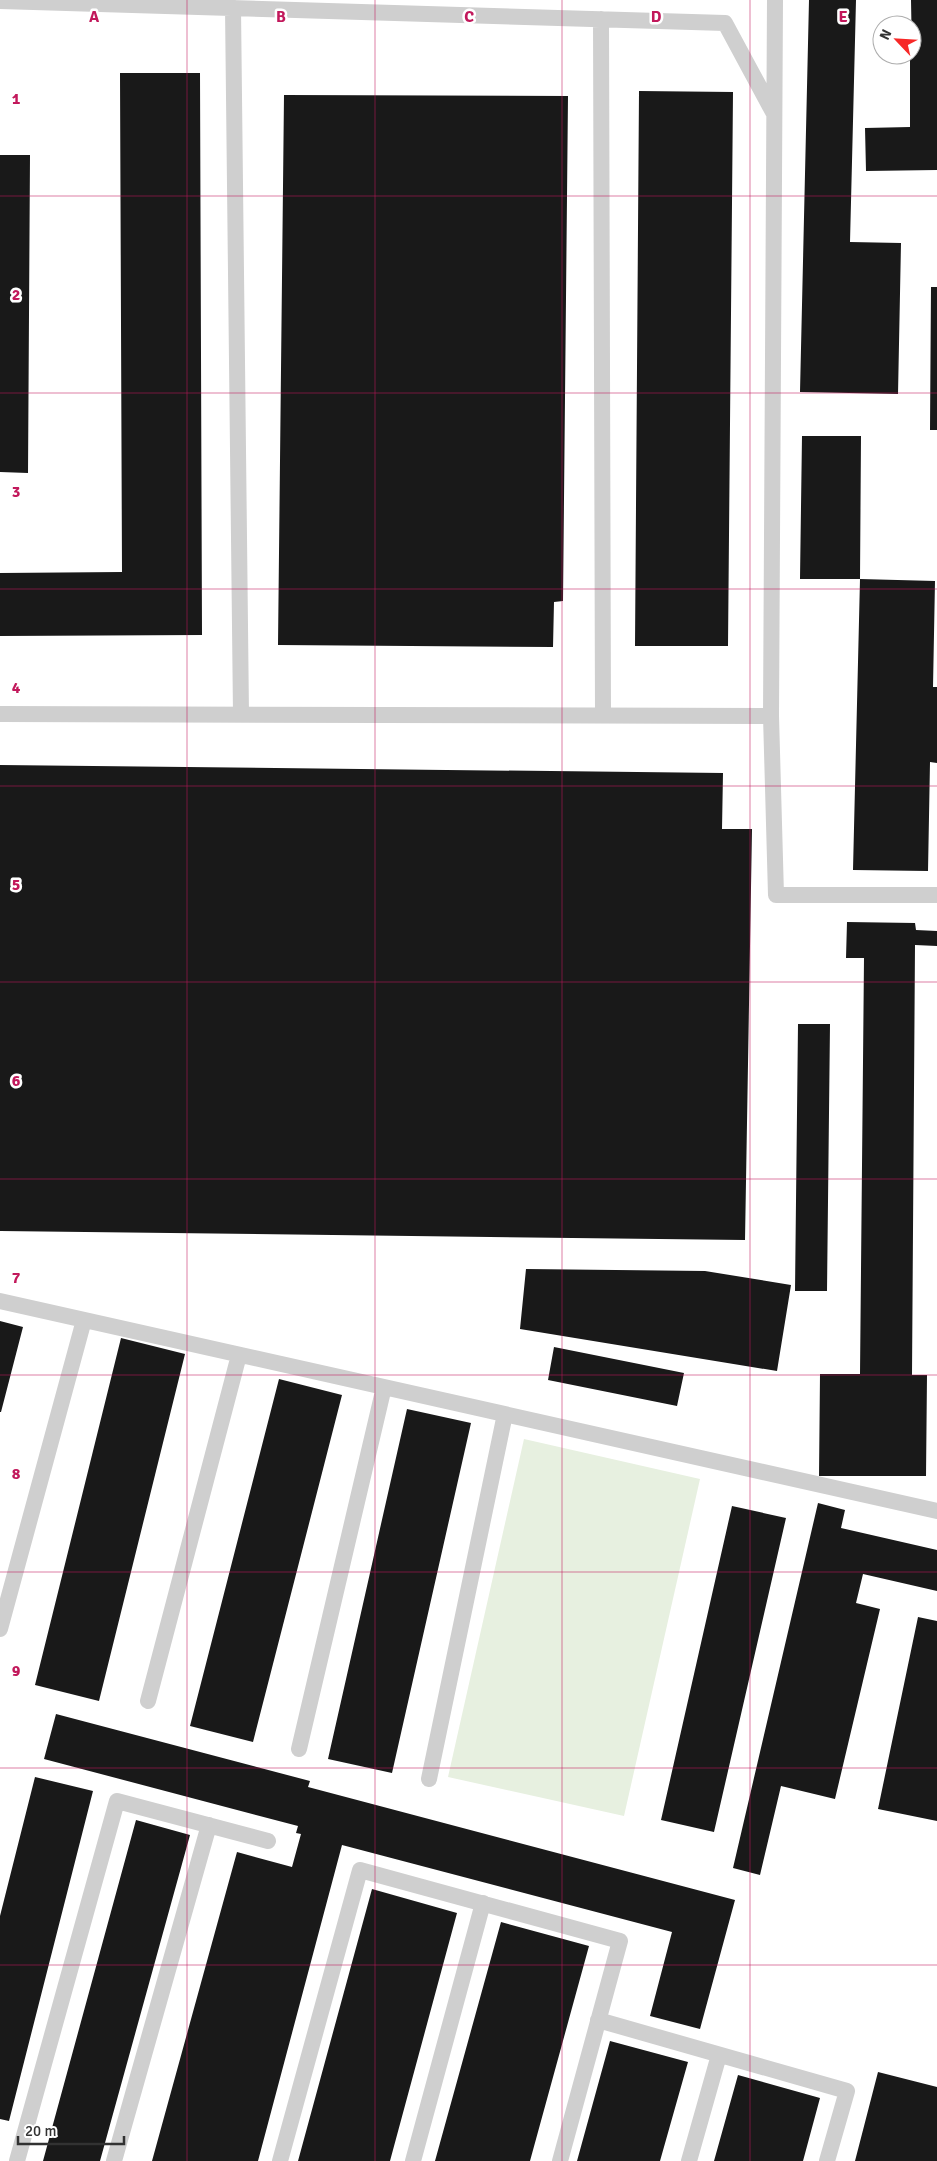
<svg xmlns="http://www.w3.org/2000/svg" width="937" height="2161" viewBox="0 0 937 2161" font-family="Signika,sans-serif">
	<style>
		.green { fill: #e7f0e0 }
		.building { fill: #191919 }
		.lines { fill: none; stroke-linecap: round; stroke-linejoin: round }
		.lane { stroke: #cfcfcf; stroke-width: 16 }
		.grid { fill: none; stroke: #c2185b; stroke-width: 1; stroke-opacity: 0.55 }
		.grid-label { font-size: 16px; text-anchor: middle; font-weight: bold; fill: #c2185b; stroke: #fff; stroke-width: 5; stroke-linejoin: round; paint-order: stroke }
	</style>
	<rect width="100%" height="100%" fill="#fff"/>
	<path class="green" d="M524 1439 700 1479 624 1816 448 1777Z"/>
	<path class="building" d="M809 0H856L850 242 901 243 898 394 800 392Z
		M911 0H937V170L866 171 865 128 910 127V55H912Z
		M120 73H200L202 635 0 636V573L122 572Z
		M639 91 733 92 728 646H635Z
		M284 95 568 96 563 601 554 602 553 647 278 645Z
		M0 155H30L28 473 0 472Z
		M931 287H937V430H930Z
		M802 436H861L860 579 935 581 933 687H937V763L930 762 928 871 853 870 860 579H800Z
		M0 765 723 773 722 829H752L745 1240 0 1231Z
		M847 922 915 923 916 930 937 931V946L915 945 912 1375H927L926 1476H819L820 1374H860L864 958H846Z
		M798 1024H830L827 1291H795Z
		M526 1269 705 1271 791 1285 777 1371 520 1329Z
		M0 1321 23 1327 1 1412H0Z
		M121 1338 185 1354 99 1701 35 1685Z
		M554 1347 684 1373 677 1406 548 1380Z
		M279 1379 342 1395 253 1742 190 1726Z
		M407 1409 471 1423 392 1773 328 1759Z
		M818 1503 845 1510 841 1528 937 1550V1591L863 1574 856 1603 880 1609 835 1799 781 1786 760 1875 733 1868Z
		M732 1506 786 1518 714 1832 661 1820Z
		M918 1617 937 1621V1821L878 1809Z
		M56 1714 310 1781 308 1787 735 1900 700 2029 650 2016 672 1932 342 1845 258 2161H152L237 1852 292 1867 301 1834 296 1833 298 1826 44 1759Z
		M35 1777 93 1791 9 2121 0 2119V1916Z
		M136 1820 190 1835 100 2161H43Z
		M372 1889 457 1913 390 2161H298Z
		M501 1922 589 1946 530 2161H435Z
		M610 2041 688 2062 660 2161H577Z
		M878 2072 937 2087V2161H855Z
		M738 2075 820 2098 803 2161H714Z"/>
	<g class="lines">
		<path class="lane" d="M775 0 771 716 776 895H937
			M0 1 725 23 773 112
			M233 8 241 714
			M601 19 603 715
			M0 714 771 716
			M0 1301 937 1511
			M0 1629 84 1320
			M148 1701 239 1355
			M299 1749 384 1387
			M429 1779 505 1414
			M598 2020 847 2091 827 2161
			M17 2161 117 1801 268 1841
			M114 2161 209 1825
			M280 2161 360 1870 620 1941 560 2161
			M413 2161 483 1903
			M689 2161 719 2055"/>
	</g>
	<path class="grid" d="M187 0V2161M375 0V2161M562 0V2161M750 0V2161M0 196H937M0 393H937M0 589H937M0 786H937M0 982H937M0 1179H937M0 1375H937M0 1572H937M0 1768H937M0 1965H937"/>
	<g class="grid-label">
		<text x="94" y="22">A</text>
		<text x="281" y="22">B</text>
		<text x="469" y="22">C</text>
		<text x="656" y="22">D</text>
		<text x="843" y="22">E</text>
		<text x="16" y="104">1</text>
		<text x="16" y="300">2</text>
		<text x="16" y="497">3</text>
		<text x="16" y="693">4</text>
		<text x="16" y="890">5</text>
		<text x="16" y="1086">6</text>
		<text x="16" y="1283">7</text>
		<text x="16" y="1479">8</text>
		<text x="16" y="1676">9</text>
	</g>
	<g transform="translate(897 40) rotate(295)"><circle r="24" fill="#ffffff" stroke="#adadad"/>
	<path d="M0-4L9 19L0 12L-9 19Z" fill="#f72827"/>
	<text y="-8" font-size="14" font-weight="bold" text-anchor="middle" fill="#323232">N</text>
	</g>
	<path d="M18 2136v8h106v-8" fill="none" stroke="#323232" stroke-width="2.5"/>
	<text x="25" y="2136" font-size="15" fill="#323232" stroke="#ffffff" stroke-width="4" paint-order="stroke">20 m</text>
</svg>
